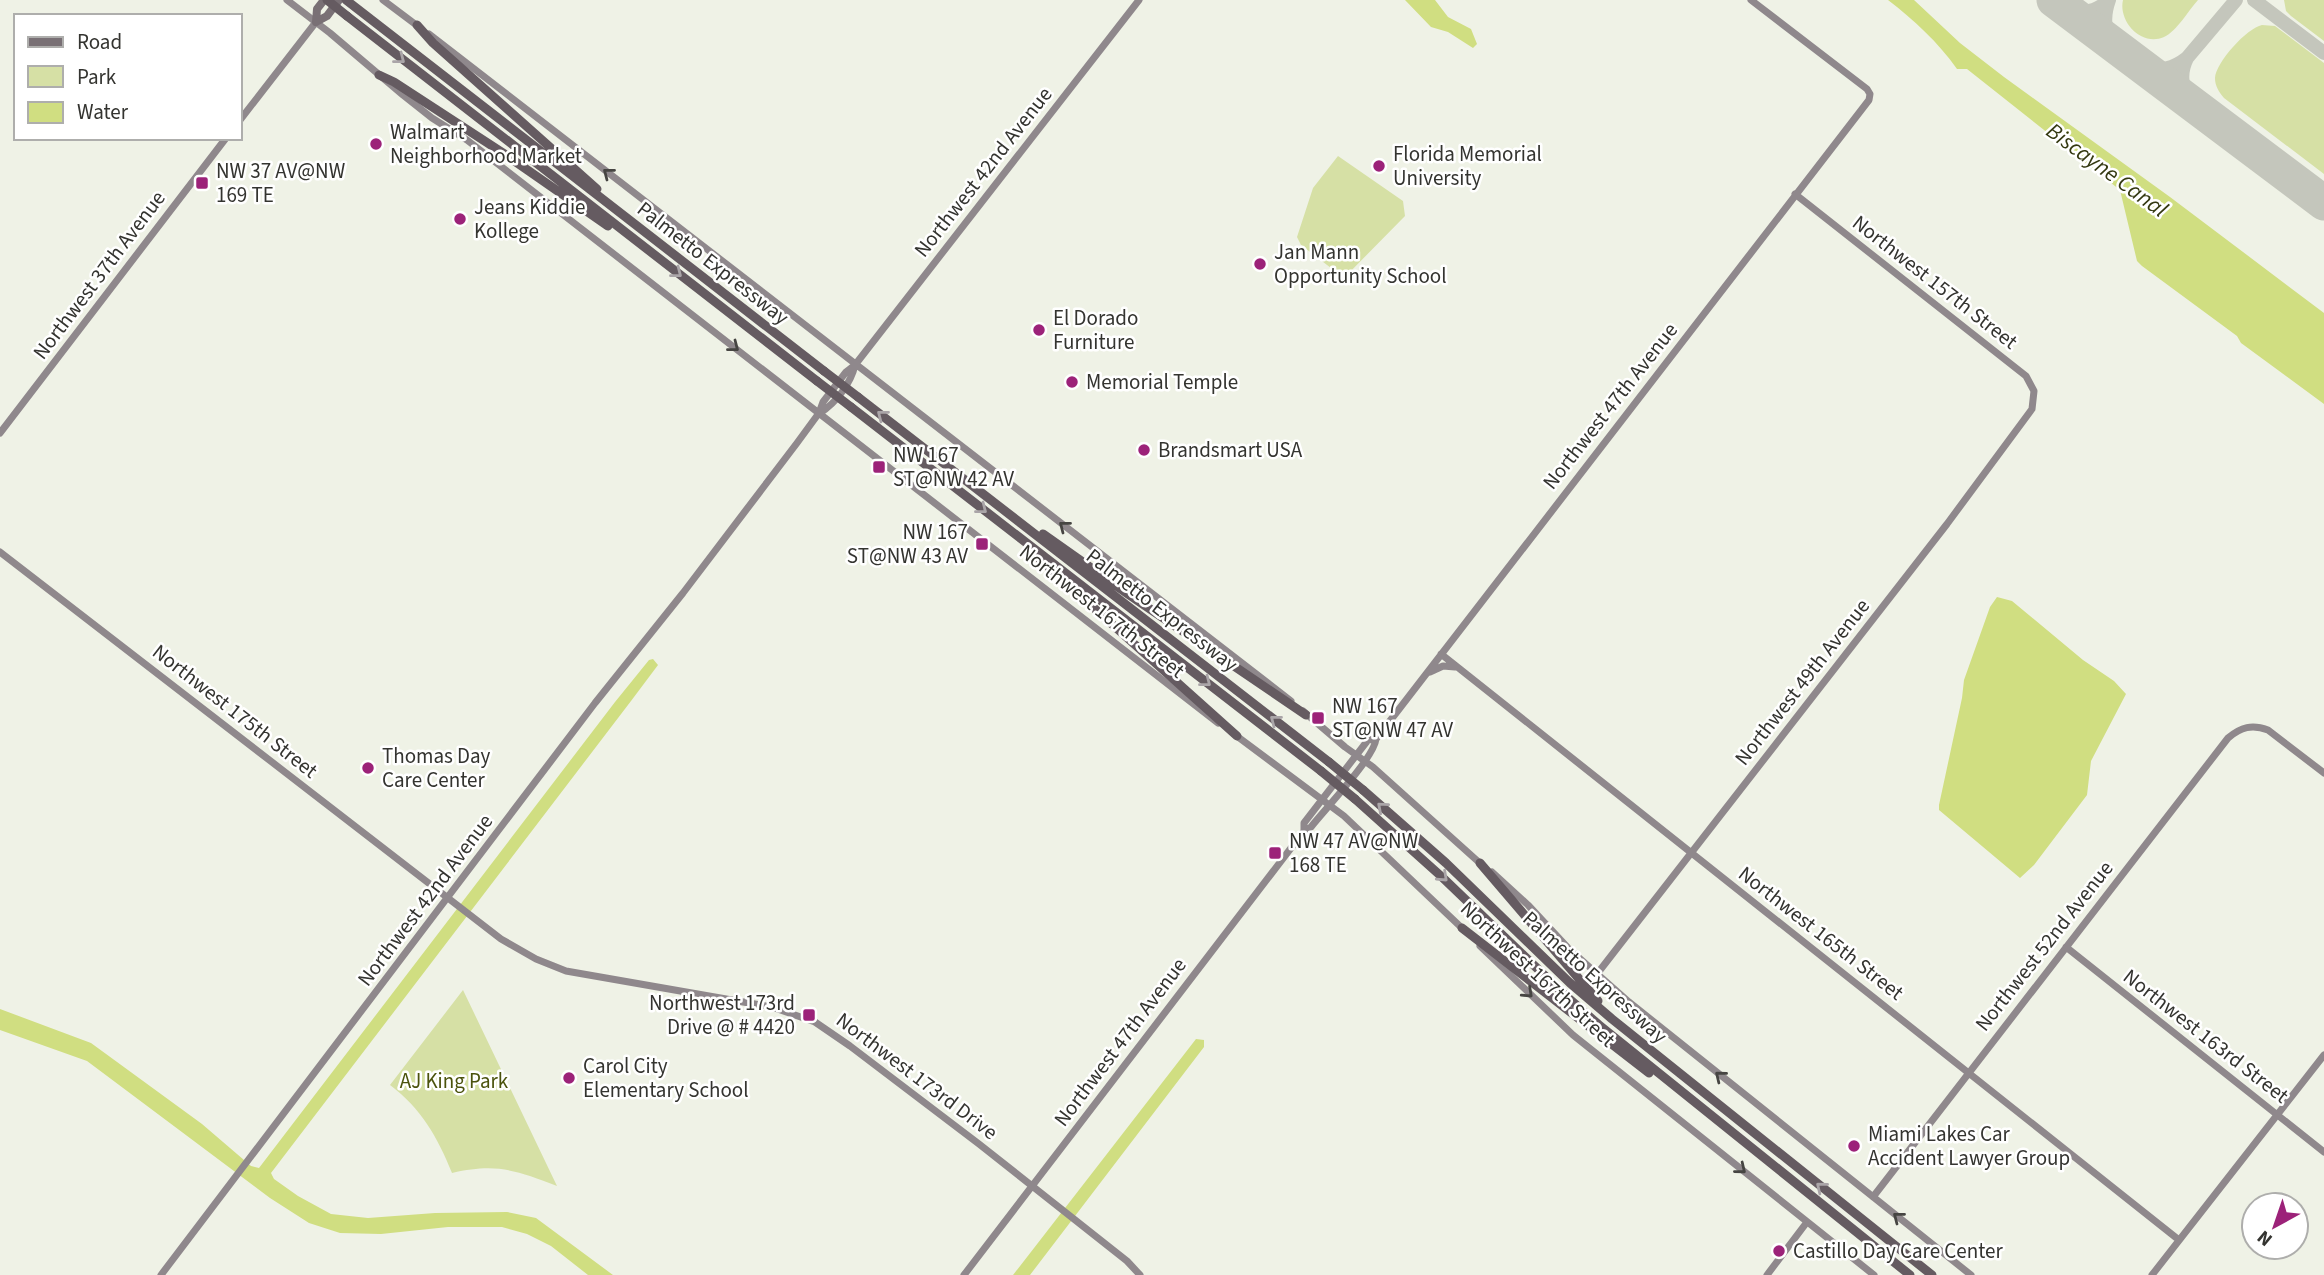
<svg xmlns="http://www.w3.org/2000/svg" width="2324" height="1275" viewBox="0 0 2324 1275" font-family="'Source Sans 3',sans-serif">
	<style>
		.green { fill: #d6e0a5 }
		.water { fill: #d0de81 }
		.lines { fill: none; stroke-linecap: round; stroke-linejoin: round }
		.taxiway { stroke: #c4c6bc; stroke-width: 14 }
		.runway { stroke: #c4c6bc; stroke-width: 35 }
		.secondary { stroke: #8f888c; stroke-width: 7 }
		.primary { stroke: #797075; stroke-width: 8 }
		.highway { stroke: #655b61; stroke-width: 9 }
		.highway-bridge { stroke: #655b61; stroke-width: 9 }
		.oneway { stroke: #aaa5a8 }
		.oneway2 { stroke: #464542 }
		.poi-dot { fill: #9c2279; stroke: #fff; stroke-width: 2.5 }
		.labels { text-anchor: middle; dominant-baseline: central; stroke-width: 5; stroke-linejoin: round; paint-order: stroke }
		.poi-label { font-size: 21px; fill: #343430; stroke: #fff; text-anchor: start }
		.street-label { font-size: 21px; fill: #343430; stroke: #fff }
		.park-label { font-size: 21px; fill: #4b530d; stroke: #fff }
		.water-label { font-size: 23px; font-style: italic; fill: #343911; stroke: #fff }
	</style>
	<rect width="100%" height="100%" fill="#eff2e6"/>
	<path class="green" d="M2123 0H2198C2188 11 2177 31 2164 37 2141 47 2118 21 2123 0Z
		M2284 0H2324V41L2291 16 2286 11Z
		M2262 25 2275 26 2324 63V174L2224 98C2219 92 2215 86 2215 78 2216 62 2247 28 2262 25Z
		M1338 156 1403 201 1405 216 1344 278 1301 245 1297 237 1313 188Z
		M463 990 557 1186C516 1170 496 1163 452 1173 438 1138 421 1108 390 1085Z"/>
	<path class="water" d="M1405 0H1435L1448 17 1471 29 1477 44 1473 48 1448 32 1431 27Z
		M1888 0H1914L1960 43 2004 77 2170 197 2324 313V404L2241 343 2237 336 2142 266 2137 261 2120 190 1967 69H1957C1938 42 1914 20 1888 0Z
		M1997 597 2012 601 2083 660 2114 681 2126 694 2091 761 2087 795 2034 865 2020 878 1939 810V805L1962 698 1964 680 1990 607Z
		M653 659 658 665 631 701 271 1173 274 1179 298 1196 331 1214 368 1218 435 1213 507 1212 536 1218 613 1275H588L551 1246 527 1234 502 1227H448L381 1234 340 1233 309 1223 270 1198 87 1061 0 1030V1009L91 1043 202 1124 251 1166 259 1168 615 702 649 660Z
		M1196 1039 1204 1040V1047L1030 1275H1013Z"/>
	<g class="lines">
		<path class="taxiway" d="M2109 0C2103 17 2104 29 2113 45
			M2254 0 2324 53
			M2060 4C2078 14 2093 15 2109 0
			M2187 58C2179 74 2182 87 2190 102
			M2144 68C2161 71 2173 69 2187 58L2236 0"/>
		<path class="runway" d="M2054 0 2324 203"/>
		<path class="secondary" d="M287 0 330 33 403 95 432 118 467 140 1218 723
			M383 0 419 27
			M429 34 1291 701
			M240 120 316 22
			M820 413C836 403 851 383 855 365
			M0 433 226 138
			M0 552 501 939 536 959 566 971 772 1007 815 1022 850 1046 979 1144 1127 1261 1140 1275
			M1441 654 2179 1240
			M1430 672 1443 666 1455 667
			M1303 711 1345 747 1373 767 1482 865
			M1234 734 1344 816 1464 930
			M1304 831V823L1368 740 1376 739
			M1492 872 1528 905 1568 948 1629 1002 1971 1275
			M1480 946 1573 1035 1874 1275
			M2066 947 2324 1152
			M1597 974 1947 524 2032 409 2034 391 2026 376 1795 194
			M1873 1197 2228 738C2241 727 2252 724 2268 730L2324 773
			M161 1275 595 703 683 593 797 443 819 413 823 402 846 372 855 365 1139 0
			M964 1275 1304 831 1311 827C1325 809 1374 758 1376 739L1869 100 1870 94 1867 89 1751 0
			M1767 1275 1807 1222
			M2152 1275 2324 1055"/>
		<path class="primary" d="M316 22 327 16 339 0
			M316 22 317 9 324 0"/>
		<path class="highway" d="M346 0 824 371
			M347 16 817 381
			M417 25 433 43 597 189
			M379 75 394 82 503 153 608 226
			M858 397 1329 762
			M851 407 1321 771
			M1043 534 1128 594 1306 715
			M1037 557 1237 736
			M1363 790 1446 863 1570 983 1612 1019 1932 1275
			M1355 799 1442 877 1567 997 1599 1025 1910 1275
			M1480 863 1598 1001
			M1462 928 1649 1073"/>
		<path class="highway-bridge" d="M327 0 347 16
			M824 371 858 397
			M817 381 851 407
			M1329 762 1363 790
			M1321 771 1355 799"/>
	</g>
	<defs><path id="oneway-chevron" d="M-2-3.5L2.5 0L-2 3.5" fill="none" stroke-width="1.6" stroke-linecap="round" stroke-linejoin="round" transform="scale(1.75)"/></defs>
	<g class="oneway">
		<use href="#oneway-chevron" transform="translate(400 59) rotate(38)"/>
		<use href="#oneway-chevron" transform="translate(677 273) rotate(38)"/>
		<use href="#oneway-chevron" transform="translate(882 415) rotate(-142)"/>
		<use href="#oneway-chevron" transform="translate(982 509) rotate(38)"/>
		<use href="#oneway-chevron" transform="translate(1206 682) rotate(38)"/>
		<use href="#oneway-chevron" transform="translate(1275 720) rotate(-142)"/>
		<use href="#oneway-chevron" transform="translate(1382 807) rotate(-139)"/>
		<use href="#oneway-chevron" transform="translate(1443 877) rotate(43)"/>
		<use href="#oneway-chevron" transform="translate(1821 1187) rotate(-141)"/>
	</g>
	<g class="oneway2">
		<use href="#oneway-chevron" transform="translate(608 173) rotate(-142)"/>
		<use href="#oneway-chevron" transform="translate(734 347) rotate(38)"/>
		<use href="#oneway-chevron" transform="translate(1064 526) rotate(-142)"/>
		<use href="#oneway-chevron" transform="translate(1528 993) rotate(43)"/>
		<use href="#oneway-chevron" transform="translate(1720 1076) rotate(-141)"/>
		<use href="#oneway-chevron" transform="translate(1741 1169) rotate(39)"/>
		<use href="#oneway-chevron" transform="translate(1898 1217) rotate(-142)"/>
	</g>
	<g class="poi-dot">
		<circle cx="376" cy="144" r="7"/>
		<circle cx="1379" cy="166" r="7"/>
		<rect x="195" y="176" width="14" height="14" rx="3.5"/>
		<circle cx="460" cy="219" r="7"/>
		<circle cx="1260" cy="264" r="7"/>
		<circle cx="1039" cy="330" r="7"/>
		<circle cx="1072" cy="382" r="7"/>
		<circle cx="1144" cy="450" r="7"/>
		<rect x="872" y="460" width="14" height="14" rx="3.5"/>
		<rect x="975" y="537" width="14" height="14" rx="3.5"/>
		<rect x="1311" y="711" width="14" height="14" rx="3.5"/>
		<circle cx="368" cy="768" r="7"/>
		<rect x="1268" y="846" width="14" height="14" rx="3.5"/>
		<rect x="802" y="1008" width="14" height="14" rx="3.5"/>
		<circle cx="569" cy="1078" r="7"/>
		<circle cx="1854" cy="1146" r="7"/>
		<circle cx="1779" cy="1251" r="7"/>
	</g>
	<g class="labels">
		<g class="poi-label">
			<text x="390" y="132">Walmart<tspan x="390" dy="24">Neighborhood Market</tspan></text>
			<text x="1393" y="154">Florida Memorial<tspan x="1393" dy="24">University</tspan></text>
			<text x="216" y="171">NW 37 AV@NW<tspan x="216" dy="24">169 TE</tspan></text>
			<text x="474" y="207">Jeans Kiddie<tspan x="474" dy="24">Kollege</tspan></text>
			<text x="1274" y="252">Jan Mann<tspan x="1274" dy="24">Opportunity School</tspan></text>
			<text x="1053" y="318">El Dorado<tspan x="1053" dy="24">Furniture</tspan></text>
			<text x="1086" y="382">Memorial Temple</text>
			<text x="1158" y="450">Brandsmart USA</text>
			<text x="893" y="455">NW 167<tspan x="893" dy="24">ST@NW 42 AV</tspan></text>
			<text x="968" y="532" text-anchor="end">NW 167<tspan x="968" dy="24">ST@NW 43 AV</tspan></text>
			<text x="1332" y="706">NW 167<tspan x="1332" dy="24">ST@NW 47 AV</tspan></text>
			<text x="382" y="756">Thomas Day<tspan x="382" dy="24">Care Center</tspan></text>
			<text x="1289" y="841">NW 47 AV@NW<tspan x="1289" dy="24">168 TE</tspan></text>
			<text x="795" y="1003" text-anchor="end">Northwest 173rd<tspan x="795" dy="24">Drive @ # 4420</tspan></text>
			<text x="583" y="1066">Carol City<tspan x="583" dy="24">Elementary School</tspan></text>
			<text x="1868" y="1134">Miami Lakes Car<tspan x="1868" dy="24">Accident Lawyer Group</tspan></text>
			<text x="1793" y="1251">Castillo Day Care Center</text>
		</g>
		<g class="street-label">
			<text transform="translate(983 172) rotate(-52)">Northwest 42nd Avenue</text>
			<text transform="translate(713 263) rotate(38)">Palmetto Expressway</text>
			<text transform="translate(99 275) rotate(-53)">Northwest 37th Avenue</text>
			<text transform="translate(1935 282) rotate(38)">Northwest 157th Street</text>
			<text transform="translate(1610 406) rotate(-52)">Northwest 47th Avenue</text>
			<text transform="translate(1162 610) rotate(38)">Palmetto Expressway</text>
			<text transform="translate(1102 611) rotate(38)">Northwest 167th Street</text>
			<text transform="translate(1802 682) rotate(-52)">Northwest 49th Avenue</text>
			<text transform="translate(235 711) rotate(38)">Northwest 175th Street</text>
			<text transform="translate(425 900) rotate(-53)">Northwest 42nd Avenue</text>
			<text transform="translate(1821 933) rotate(38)">Northwest 165th Street</text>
			<text transform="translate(2044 946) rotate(-52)">Northwest 52nd Avenue</text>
			<text transform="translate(1538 974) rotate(43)">Northwest 167th Street</text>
			<text transform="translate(1595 977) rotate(42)">Palmetto Expressway</text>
			<text transform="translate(2206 1036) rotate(38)">Northwest 163rd Street</text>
			<text transform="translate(1120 1042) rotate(-53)">Northwest 47th Avenue</text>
			<text transform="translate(917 1076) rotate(37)">Northwest 173rd Drive</text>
		</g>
		<g class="park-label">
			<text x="454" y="1081">AJ King Park</text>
		</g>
		<g class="water-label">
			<text transform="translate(2107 170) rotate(36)">Biscayne Canal</text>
		</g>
	</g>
	<rect x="14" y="14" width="228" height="126" fill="#ffffff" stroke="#aeaeac" stroke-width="2"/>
	<rect x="28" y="37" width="35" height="10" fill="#797075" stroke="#aeaeac" stroke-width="2"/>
	<text x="77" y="49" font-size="21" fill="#343430">Road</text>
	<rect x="28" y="66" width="35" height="21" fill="#d6e0a5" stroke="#aeaeac" stroke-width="2"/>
	<text x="77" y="84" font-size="21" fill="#343430">Park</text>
	<rect x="28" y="102" width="35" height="21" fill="#d0de81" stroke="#aeaeac" stroke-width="2"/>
	<text x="77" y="119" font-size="21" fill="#343430">Water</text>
	<g transform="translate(2275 1226) rotate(220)"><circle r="33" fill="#ffffff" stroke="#aeaeac" stroke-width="2"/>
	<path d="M0-5L12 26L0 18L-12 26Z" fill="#9c2279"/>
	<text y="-10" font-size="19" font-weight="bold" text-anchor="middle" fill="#343430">N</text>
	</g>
</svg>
